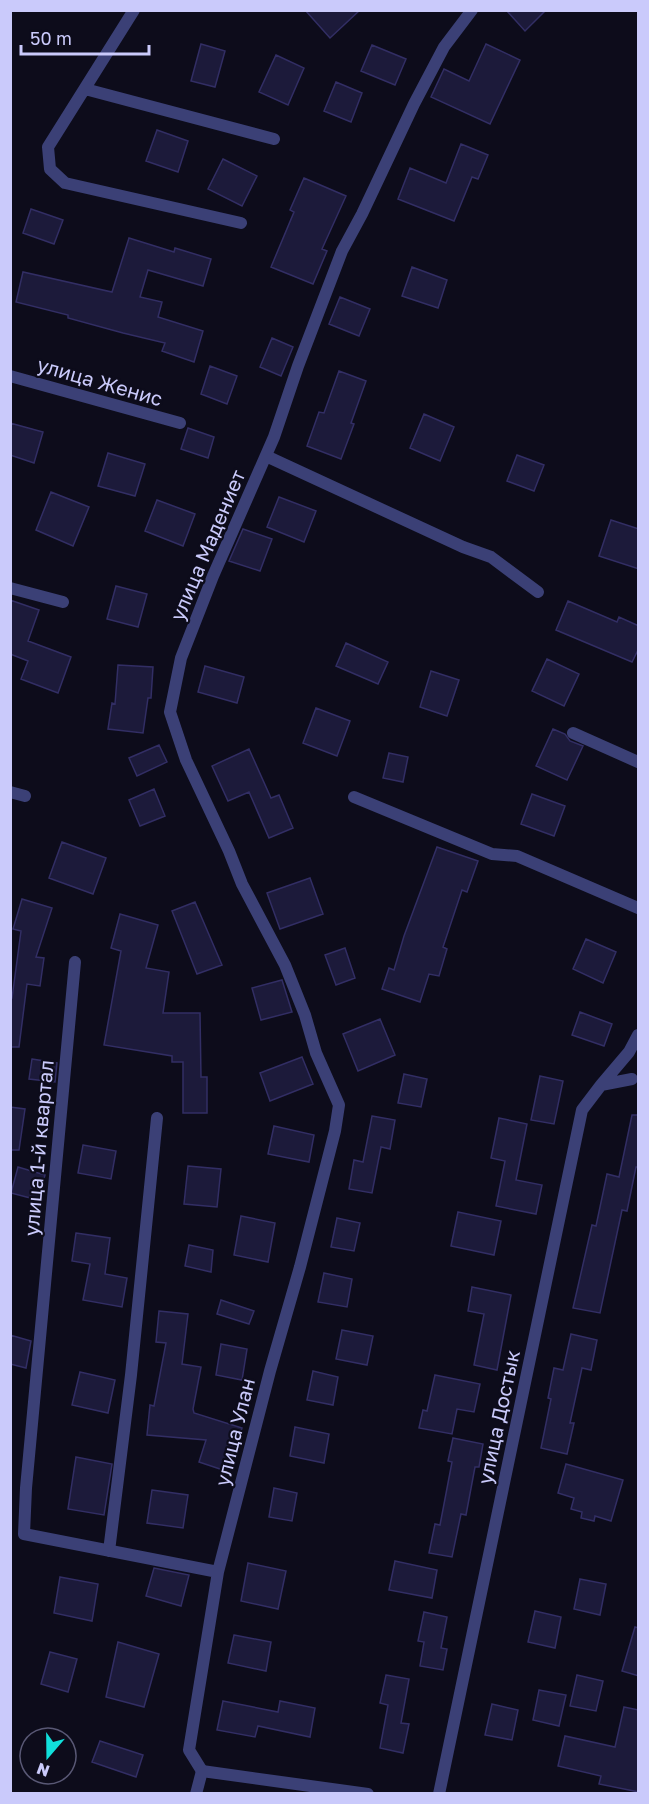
<svg xmlns="http://www.w3.org/2000/svg" width="649" height="1804" viewBox="0 0 649 1804" font-family="'Golos Text',sans-serif">
	<style>
		.building { fill: #1c1a3a; stroke: #322e64; stroke-width: 1.5 }
		.lines { fill: none; stroke-linecap: round; stroke-linejoin: round }
		.minor { stroke: #3b4076; stroke-width: 12 }
		.tertiary { stroke: #3b4076; stroke-width: 12 }
		.labels { text-anchor: middle; dominant-baseline: central; stroke-width: 4.5; stroke-linejoin: round; paint-order: stroke }
		.street-label { font-size: 20px; fill: #cacafb; stroke: #0d0c1b }
	</style>
	<rect width="100%" height="100%" fill="#0d0c1b"/>
	<path class="building" d="M305 10H360L330 38Z
		M506 10H546L525 31Z
		M201 44 225 51 215 87 191 81Z
		M486 44 520 60 490 124 431 97 444 69 469 81Z
		M372 45 406 59 395 85 361 71Z
		M276 55 304 68 288 105 259 92Z
		M336 82 362 93 351 122 324 111Z
		M157 130 188 141 178 172 146 161Z
		M461 144 488 155 478 179 472 177 454 221 398 199 410 168 446 183Z
		M223 159 257 176 242 206 208 189Z
		M304 178 346 196 322 249 327 251 313 284 271 267 294 212 290 210Z
		M31 209 63 220 54 244 23 233Z
		M129 238 174 252 175 248 211 259 203 286 148 270 140 297 162 302 158 317 203 331 194 362 162 351 165 343 123 333 68 318V315L16 302 23 272 112 292Z
		M412 267 447 280 438 308 402 296Z
		M340 297 370 309 359 336 329 324Z
		M272 338 293 347 281 376 260 367Z
		M210 366 237 376 227 404 201 394Z
		M339 371 366 381 351 423 354 424 341 459 307 446 319 412 324 413Z
		M424 414 454 427 440 461 410 448Z
		M10 423 43 432 34 463 10 455Z
		M188 428 214 437 208 458 181 449Z
		M108 453 145 464 135 496 98 486Z
		M517 455 544 465 534 491 507 481Z
		M51 492 89 507 73 546 36 530Z
		M279 497 316 511 304 542 267 527Z
		M157 500 195 514 183 546 145 531Z
		M611 520 639 529V569L599 556Z
		M243 529 272 539 260 571 229 561Z
		M116 586 147 594 138 627 107 619Z
		M10 600 39 610 28 641 71 657 58 693 21 679 28 661 10 654Z
		M568 601 617 622 619 617 639 626V648L632 662 556 630Z
		M346 643 388 662 378 684 336 666Z
		M547 659 579 674 564 706 532 691Z
		M118 665 153 667 151 698H148L143 733 108 729 112 703 115 704Z
		M205 666 244 677 237 703 198 692Z
		M431 671 459 680 447 716 420 707Z
		M316 708 350 721 337 756 303 743Z
		M553 729 565 734 570 741 583 746 567 780 536 766Z
		M159 745 167 762 137 776 129 758Z
		M249 749 271 798 279 795 293 828 269 838 249 792 228 801 212 766Z
		M389 753 408 757 403 782 383 778Z
		M154 789 165 816 140 826 129 800Z
		M532 794 565 806 554 836 521 824Z
		M62 842 106 858 93 894 49 878Z
		M437 847 478 861 467 892 462 890 443 947 447 949 439 976 429 974 420 1002 382 989 389 968 394 970 404 936Z
		M310 878 323 914 280 929 267 893Z
		M22 899 52 908 36 957 44 958 40 986 27 984 19 1047H10V998H12L21 931 13 929Z
		M195 902 222 965 197 974 172 911Z
		M120 914 158 925 146 968 169 972 163 1013H200L201 1077H207V1113H183V1062H172V1056L104 1045 121 951 111 948Z
		M586 939 616 952 603 983 573 969Z
		M345 948 355 978 336 985 325 955Z
		M282 980 292 1012 261 1020 252 988Z
		M580 1012 612 1024 604 1046 572 1035Z
		M380 1019 395 1055 358 1071 343 1034Z
		M302 1057 313 1084 270 1101 260 1073Z
		M32 1059 57 1063 55 1082 29 1079Z
		M404 1074 427 1079 421 1107 398 1103Z
		M540 1076 563 1081 554 1124 531 1120Z
		M10 1107 25 1109 19 1150H10Z
		M632 1115H639V1167H636L627 1211 622 1210 600 1313 573 1308 592 1225 596 1226 607 1174 619 1177Z
		M372 1116 395 1120 390 1149 381 1147 372 1193 349 1189 354 1160 363 1162Z
		M499 1118 527 1124 516 1180 542 1185 536 1214 496 1206 505 1161 491 1158Z
		M274 1126 314 1135 309 1162 268 1154Z
		M83 1145 116 1151 111 1179 78 1173Z
		M188 1166 221 1169 217 1207 184 1204Z
		M18 1167 45 1175 38 1200 11 1193Z
		M458 1212 501 1221 494 1255 451 1246Z
		M241 1216 275 1223 268 1262 234 1255Z
		M337 1218 360 1223 354 1251 331 1247Z
		M76 1233 110 1238 105 1274 127 1278 122 1307 83 1300 90 1264 72 1261Z
		M189 1245 213 1250 211 1272 185 1266Z
		M324 1273 352 1279 347 1307 318 1302Z
		M472 1287 511 1295 497 1370 474 1365 484 1314 468 1311Z
		M221 1300 254 1311 249 1324 217 1314Z
		M159 1311 188 1314 182 1364 201 1367 193 1409 194 1413 242 1428 229 1472 199 1462 206 1440 147 1435 150 1405 154 1406 166 1343 156 1342Z
		M342 1330 373 1336 367 1365 336 1359Z
		M571 1334 597 1340 591 1370 582 1368 570 1423H574L567 1454 541 1448 551 1399 548 1398 554 1368 563 1370Z
		M10 1335 31 1341 26 1368 10 1364Z
		M221 1344 247 1349 242 1380 216 1375Z
		M313 1371 338 1377 333 1405 307 1400Z
		M80 1372 115 1380 108 1413 72 1405Z
		M435 1375 480 1384 474 1412 457 1409 452 1434 419 1428 423 1410 427 1411Z
		M295 1427 329 1434 324 1463 290 1456Z
		M453 1438 483 1444 479 1467H475L466 1515 461 1514 452 1557 429 1553 435 1524 440 1525 452 1462 448 1461Z
		M76 1457 112 1464 104 1515 68 1509Z
		M566 1464 623 1480 611 1521 595 1516 594 1521 581 1518 582 1512 571 1509 574 1498 558 1493Z
		M274 1488 297 1493 292 1521 269 1517Z
		M152 1490 188 1495 183 1528 147 1523Z
		M395 1561 437 1570 432 1598 389 1590Z
		M248 1563 286 1571 278 1609 241 1601Z
		M154 1568 189 1575 181 1606 146 1596Z
		M60 1577 98 1584 92 1621 54 1613Z
		M580 1579 606 1584 600 1615 574 1609Z
		M535 1611 561 1617 555 1648 528 1642Z
		M424 1612 447 1617 441 1648 447 1649 443 1670 420 1666 424 1642 418 1641Z
		M635 1627 639 1628V1676L622 1671Z
		M234 1635 271 1642 266 1671 228 1663Z
		M118 1642 159 1654 144 1707 106 1697Z
		M50 1652 77 1659 68 1692 41 1684Z
		M386 1675 409 1679 401 1723 409 1724 403 1753 380 1748 388 1705 380 1703Z
		M577 1675 603 1681 596 1711 570 1706Z
		M539 1690 566 1695 559 1726 533 1720Z
		M223 1701 278 1712 280 1701 315 1708 310 1737 258 1726 255 1737 217 1730Z
		M492 1704 518 1710 512 1740 485 1735Z
		M624 1707 639 1710V1792L599 1784 601 1776 558 1766 565 1736 615 1747Z
		M100 1741 143 1755 136 1777 92 1762Z"/>
	<g class="lines">
		<path class="minor" d="M134 10 48 147 50 169 65 183 241 223
			M85 89 274 139
			M10 376 180 423
			M266 456 463 547 491 557 538 592
			M10 588 63 602
			M573 733 638 762
			M10 792 25 796
			M354 797 492 854 517 856 638 908
			M75 962 26 1488 24 1534 218 1572
			M601 1085 629 1052 638 1035
			M109 1551 131 1375 157 1118
			M202 1771 189 1750 218 1572 270 1371 300 1267 335 1131 339 1105 316 1053 305 1015 285 965 242 884 229 851 186 760 170 712 181 658 213 576 274 437 298 366 342 251 362 214 414 104 444 47 472 10
			M439 1794 582 1110 601 1085 632 1079"/>
		<path class="tertiary" d="M196 1794 202 1771 368 1794"/>
	</g>
	<g class="labels">
		<g class="street-label">
			<text transform="translate(100 381) rotate(16)">улица Женис</text>
			<text transform="translate(207 545) rotate(-67)">улица Мадениет</text>
			<text transform="translate(38 1148) rotate(-85)">улица 1-й квартал</text>
			<text transform="translate(498 1417) rotate(-78)">улица Достык</text>
			<text transform="translate(234 1432) rotate(-76)">улица Улан</text>
		</g>
	</g>
	<rect width="649" height="1804" fill="none" stroke="#cacafb" stroke-width="24"/>
	<g transform="translate(48 1756) rotate(200)"><circle r="28" fill="#0d0c1b" stroke="#595875" stroke-width="1.5"/>
	<path d="M0-4.5L10 22L0 15L-10 22Z" fill="#11e0dc"/>
	<text y="-9" font-size="16" font-weight="bold" text-anchor="middle" fill="#cacafb">N</text>
	</g>
	<path d="M21 45v9h128v-9" fill="none" stroke="#cacafb" stroke-width="3"/>
	<text x="30" y="45" font-size="18" fill="#cacafb" stroke="#0d0c1b" stroke-width="4.5" paint-order="stroke">50 m</text>
</svg>
